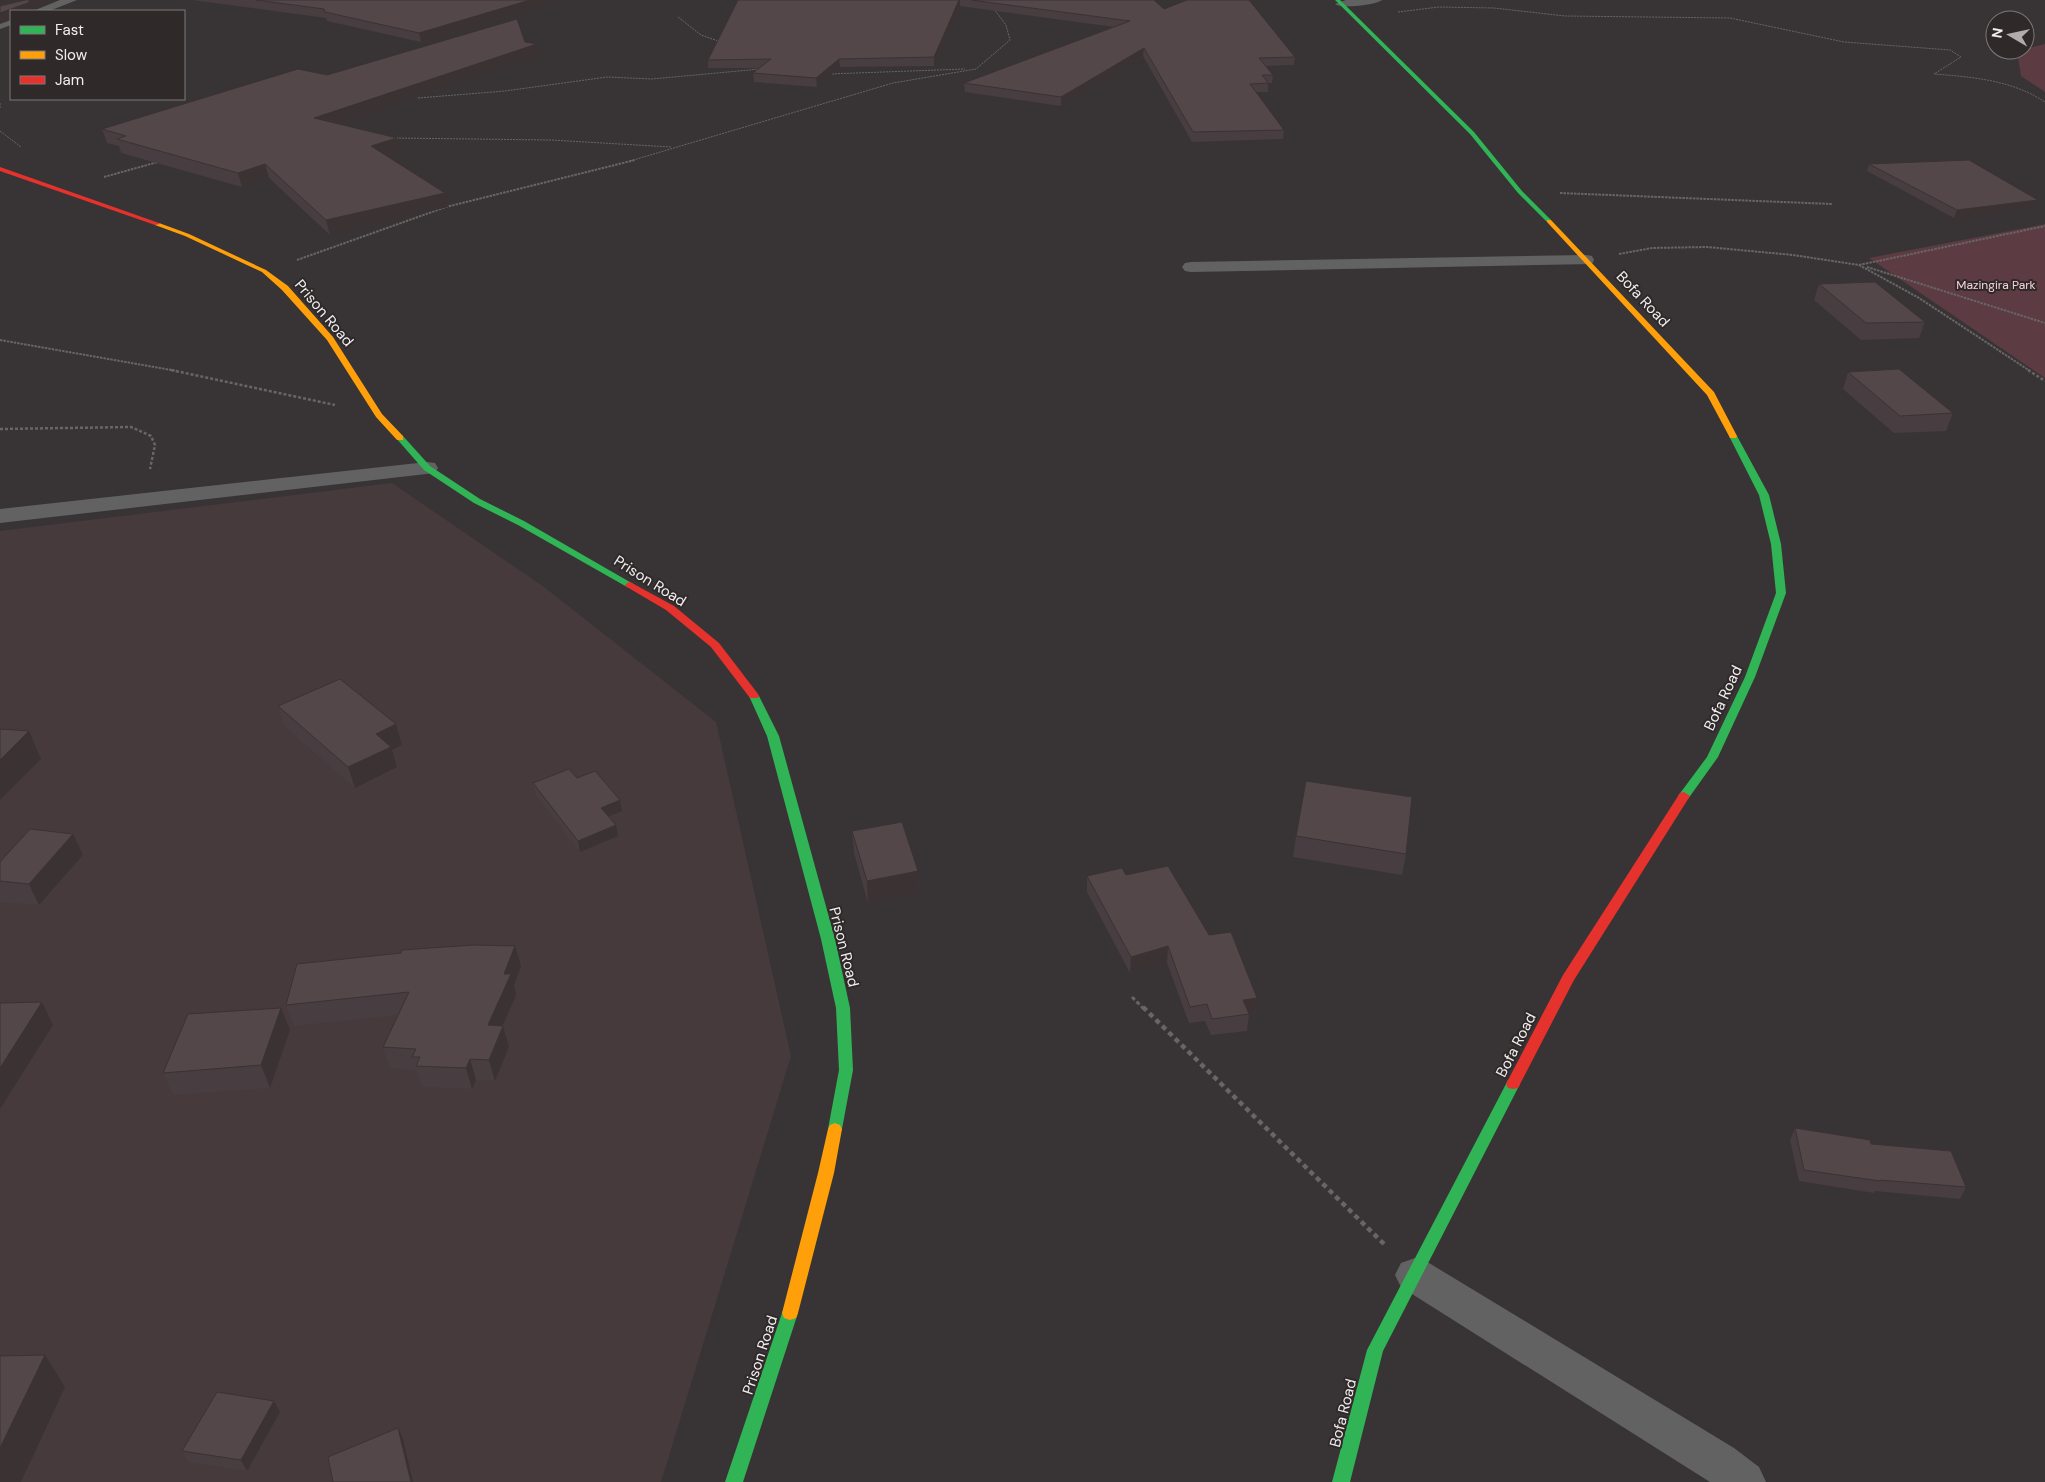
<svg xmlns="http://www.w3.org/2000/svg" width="2045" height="1482" viewBox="0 0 2045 1482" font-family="'DM Sans',sans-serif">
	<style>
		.built { fill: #463a3d }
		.green { fill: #5c3b43 }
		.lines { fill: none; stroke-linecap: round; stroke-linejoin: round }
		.path-far4 { stroke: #686565; stroke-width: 1; stroke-dasharray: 2 1; stroke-linecap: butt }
		.path-far3 { stroke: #686565; stroke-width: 2; stroke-dasharray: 2.5 1; stroke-linecap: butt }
		.path-far2 { stroke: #686565; stroke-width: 2.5; stroke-dasharray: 3 2; stroke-linecap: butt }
		.path-far1 { stroke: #686565; stroke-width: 3; stroke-dasharray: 4 2.5; stroke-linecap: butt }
		.path { stroke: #686565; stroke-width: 4.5; stroke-dasharray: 5 4; stroke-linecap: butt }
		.street { fill: #636262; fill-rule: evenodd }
		.fast { fill: #30b455; fill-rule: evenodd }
		.slow { fill: #ff9f0a; fill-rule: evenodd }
		.jam { fill: #e5322d; fill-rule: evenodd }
		.wall { fill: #483d40 }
		.shaded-wall { fill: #3b3234 }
		.building { fill: #54474a; stroke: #3b3234 }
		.labels { text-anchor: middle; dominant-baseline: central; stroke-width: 4; stroke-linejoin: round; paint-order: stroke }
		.far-park-label { font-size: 12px; fill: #f8d3da; stroke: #2f292a }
		.street-label { font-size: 15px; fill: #f2eeef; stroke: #2f292a }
	</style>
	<rect width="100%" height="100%" fill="#383435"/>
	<path class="built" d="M392 483 544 587 716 722 791 1056 661 1482H0V531Z"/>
	<path class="green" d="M2045 44V92L2021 76 2017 51Z
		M2045 224V378L1869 258Z"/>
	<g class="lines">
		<path class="path-far4" d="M1398 12 1439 7 1494 8 1565 16 1730 18 1844 42 1950 50 1961 57 1934 74C1972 77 2012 80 2045 102
			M678 17 701 35 721 42
			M829 74 965 69
			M418 98 505 91 607 77 652 79 760 69
			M0 103V109
			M0 131 21 147
			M393 138 551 140 671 147
			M630 161 893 83 976 69 1010 40 1006 25 994 9"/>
		<path class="path-far3" d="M104 177 158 162
			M1560 193 1832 204
			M1619 254 1652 248 1707 247 1793 255 1859 265 1919 298 2030 371
			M297 260 446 207 635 160
			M1859 265 2045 226
			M1867 267 2045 323
			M0 340 177 371"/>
		<path class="path-far2" d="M171 370 335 405
			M2028 370 2045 381
			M0 429 131 427 151 436 155 445 150 469"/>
		<path class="path-far1" d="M1132 997 1144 1009"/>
		<path class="path" d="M1143 1007 1385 1245"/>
		<path class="street" d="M60 0H77L49 11H33Z
			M1346 0H1382C1376 5 1341 9 1335 4Z
			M11 17V25L0 29V21Z
			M1586 255 1592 256 1594 260 1592 264 1191 272 1185 271 1182 267 1185 263 1191 262Z
			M427 462 435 463 438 468 435 473 0 523V509Z
			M1415 1258 1429 1263 1734 1448 1759 1467 1766 1482H1710L1401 1287 1395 1275 1401 1263Z"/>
		<path class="fast" d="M1335 0H1340L1474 132 1522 191 1551 220V222H1547L1518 193 1470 134Z
			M1733 433 1737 436 1769 495 1781 544 1786 593 1755 677 1718 757 1688 799 1684 800 1678 796 1707 757 1745 677 1776 593 1771 544 1759 495 1729 436Z
			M400 435 403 436 430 466 480 499 524 521 635 585 630 588 627 587 518 525 474 503 424 470 396 438Z
			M754 693 759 696 779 736 835 939 850 1008 853 1070 842 1129 840 1133 835 1135 830 1133 828 1129 839 1070 836 1008 821 939 767 736 749 696Z
			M1513 1079 1518 1080 1520 1084 1383 1351 1350 1482H1332L1367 1350 1506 1084 1508 1080Z
			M790 1306 796 1308 798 1313 743 1482H725L782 1313 784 1308Z"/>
		<path class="slow" d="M1547 220H1551L1714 392 1737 436 1736 438H1730L1729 436 1707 395 1547 222Z
			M155 223H159L189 234 266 270 288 286 333 337 382 414 403 436V440H397L376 417 327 340 282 290 262 272 185 236 155 225Z
			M835 1123 840 1125 842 1129 834 1173 798 1313 796 1318 790 1320 784 1318 782 1313 818 1173 828 1129 830 1125Z"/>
		<path class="jam" d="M0 167 159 223 160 224 155 225 0 171Z
			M630 582 674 606 719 643 758 694 759 696 758 698H750L711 647 666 610 627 587 625 585 627 583Z
			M1684 792 1690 796 1574 980 1518 1088 1513 1089 1508 1088 1506 1084 1563 975 1680 793Z"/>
	</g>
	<path class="wall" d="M192 0H562L421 42 327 21 326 18Z
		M738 0H1154L1164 9 1295 57 1294 65 1266 66 1273 75 1272 83H1268V92H1256L1284 130 1283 139 1192 142 1143 56 1061 106 965 92 964 83 1114 27 960 6 934 66 840 67 817 87 754 82 753 73 760 68H708V60Z
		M539 56 339 124 400 151 386 156 445 193 448 207 330 235 269 178 242 187 121 153 119 146 107 143 102 129 327 75Z
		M1869 164 2038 200 2036 208 1954 218 1867 171Z
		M1819 284 1925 322 1919 338 1861 340 1814 300Z
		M1848 372 1953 413 1946 431 1894 433 1843 389Z
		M278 706 402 745 392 750 397 767 355 788 285 727Z
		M577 778 620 800 622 811 609 817 616 825 618 836 580 852 535 794 533 783Z
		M852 831 918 871 919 893 868 903 854 853Z
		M1296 836 1406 854 1402 875 1293 857Z
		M83 855 39 905 0 902V862Z
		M1126 875 1209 935 1257 998 1255 1014 1249 1015 1247 1031 1211 1035 1205 1021 1189 1023 1167 963 1130 973 1087 892V876Z
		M515 946 521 966 514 985 516 995 503 1026 509 1047 495 1081 476 1080 472 1089 422 1087 416 1070 390 1068 383 1047 398 1015 294 1026 286 1005Z
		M290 1030 270 1088 173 1095 163 1073Z
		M1795 1128 1871 1144 1966 1187 1960 1199 1875 1191 1874 1193 1799 1181 1790 1140Z
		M280 1412 247 1471 188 1462 182 1451Z"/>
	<path class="shaded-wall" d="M0 0H20L0 6Z
		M29 0H55L32 9V11H11V20L0 24V13Z
		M530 0H562L421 42 419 33Z
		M959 0H960V6L934 66V57Z
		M537 44 539 56 318 131 314 118Z
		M1144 48 1143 56 1061 106V97Z
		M839 59 840 67 817 87 816 78Z
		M397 138 400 151 374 160 371 146Z
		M265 164 269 178 242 187 238 173Z
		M445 193 448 207 330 235 326 220Z
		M2038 200 2036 208 1954 218 1957 210Z
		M396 724 402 745 392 750 397 767 355 788 348 767 376 734Z
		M29 731 41 759 0 800V760Z
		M620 800 622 811 603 819 601 808Z
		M616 825 618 836 580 852 578 841Z
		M73 834 83 855 39 905 29 884Z
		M918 871 919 893 868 903 867 881Z
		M515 946 521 966 514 985 516 995 494 1046 488 1025 504 974Z
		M1168 946 1167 963 1130 973 1131 957Z
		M1257 998 1255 1014 1249 1015 1243 1000Z
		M42 1002 53 1025 0 1109V1068Z
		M281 1008 290 1030 270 1088 261 1065Z
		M503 1026 509 1047 495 1081 489 1060Z
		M470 1059 476 1080 472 1089 466 1068Z
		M45 1355 65 1387 21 1482H0V1448Z
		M274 1401 280 1412 247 1471 241 1460Z
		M398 1428 403 1439 413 1482H411Z"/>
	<path class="building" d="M25 0H30L28 3 0 13V6Z
		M256 0H530L419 33 325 12 324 9Z
		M738 0H959L934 57 839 59 816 78 753 73 771 59 708 60Z
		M971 0H1154L1164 9 1187 0H1249L1295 57 1259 58 1273 75H1262L1268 83 1250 84 1284 130 1193 132 1144 48 1061 97 964 83 1130 21Z
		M517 19 525 42 537 44 314 118 397 138 371 146 445 193 326 220 265 164 238 173 117 139 126 136 102 129 298 69 327 75Z
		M1969 160 2038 200 1957 210 1869 164Z
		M1875 282 1925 322 1866 323 1819 284Z
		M1899 369 1953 413 1900 416 1848 372Z
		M340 679 396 724 376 734 391 747 348 767 278 706Z
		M0 729 29 731 0 760Z
		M569 769 577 778 595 771 620 800 601 808 616 825 578 841 533 783Z
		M1306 781 1412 797 1406 854 1296 836Z
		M902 822 918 871 867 881 852 831Z
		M30 829 73 834 29 884 0 881V862Z
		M1168 866 1209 935 1231 932 1257 998 1243 1000 1249 1014 1212 1019 1207 1004 1190 1007 1168 946 1131 957 1087 876 1122 868 1126 875Z
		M473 945 515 946 504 974H511L488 1025 503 1026 489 1060 470 1059 466 1068 416 1066 420 1057H412L416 1049 383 1047 409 992 286 1005 297 964 401 953 402 950Z
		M42 1002 0 1068V1003Z
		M281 1008 261 1065 163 1073 188 1014Z
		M1795 1128 1870 1140 1871 1144 1951 1151 1966 1187 1880 1180V1181L1804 1170Z
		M45 1355 0 1448V1356Z
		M217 1392 274 1401 241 1460 182 1451Z
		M398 1428 411 1482H333L328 1457Z"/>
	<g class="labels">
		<g class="far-park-label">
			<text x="1996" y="285">Mazingira Park</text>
		</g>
		<g class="street-label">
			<text transform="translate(1643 299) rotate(47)">Bofa Road</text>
			<text transform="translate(324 313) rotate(50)">Prison Road</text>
			<text transform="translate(650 581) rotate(32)">Prison Road</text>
			<text transform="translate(1723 698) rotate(-65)">Bofa Road</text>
			<text transform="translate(844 947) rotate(76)">Prison Road</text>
			<text transform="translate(1516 1045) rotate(-63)">Bofa Road</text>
			<text transform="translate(760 1355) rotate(-72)">Prison Road</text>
			<text transform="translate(1343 1413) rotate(-76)">Bofa Road</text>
		</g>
	</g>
	<rect x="10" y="10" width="175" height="90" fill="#2f292a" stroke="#7d7879"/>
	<rect x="20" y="26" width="25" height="8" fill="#30b455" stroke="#7d7879"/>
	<text x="55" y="35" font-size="15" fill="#f2eeef">Fast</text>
	<rect x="20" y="51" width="25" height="8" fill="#ff9f0a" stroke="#7d7879"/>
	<text x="55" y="60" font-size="15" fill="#f2eeef">Slow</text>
	<rect x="20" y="76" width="25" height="8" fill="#e5322d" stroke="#7d7879"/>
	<text x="55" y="85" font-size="15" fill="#f2eeef">Jam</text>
	<g transform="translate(2010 35) rotate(279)"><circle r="24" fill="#2f292a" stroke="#7d7879"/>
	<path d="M0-4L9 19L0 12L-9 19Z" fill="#b1adae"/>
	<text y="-8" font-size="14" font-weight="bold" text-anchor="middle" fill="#f2eeef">N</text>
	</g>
</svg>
